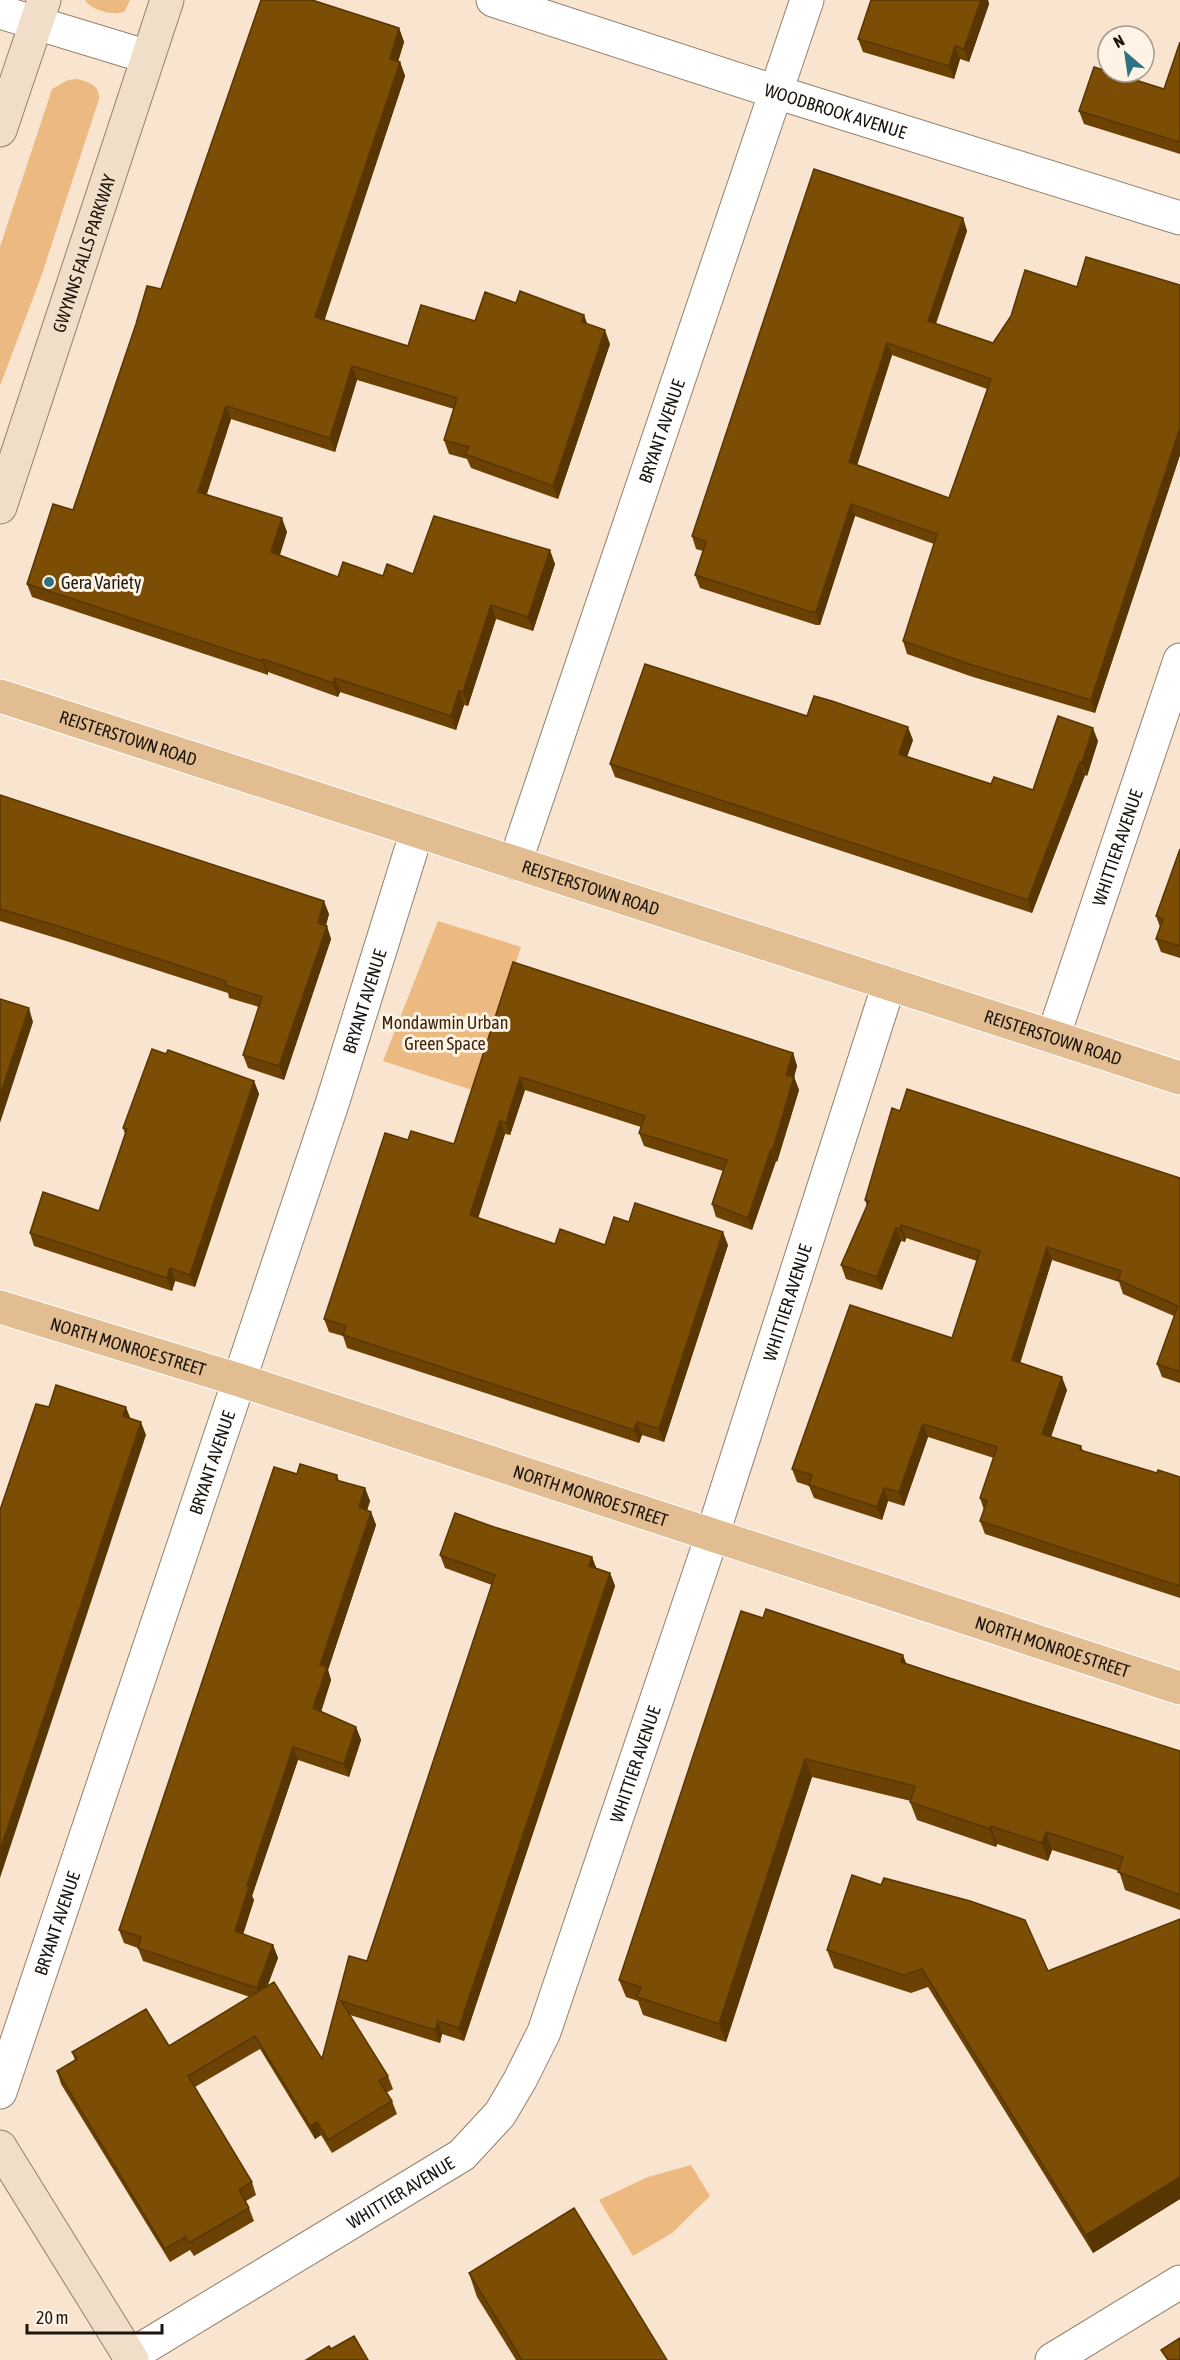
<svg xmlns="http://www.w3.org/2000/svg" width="1180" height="2360" viewBox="0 0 1180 2360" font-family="'Asap Condensed',sans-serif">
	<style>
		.green { fill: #ecb981 }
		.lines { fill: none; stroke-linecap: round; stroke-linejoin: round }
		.street-casing { stroke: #92806d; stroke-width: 35 }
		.secondary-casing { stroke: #92806d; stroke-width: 35 }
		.primary-casing { stroke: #fff; stroke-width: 35 }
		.street { stroke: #fff; stroke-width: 33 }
		.secondary { stroke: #f0dec8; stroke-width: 33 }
		.primary { stroke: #e2bd91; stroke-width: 33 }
		.wall { fill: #6b4203; fill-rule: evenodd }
		.shaded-wall { fill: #573603 }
		.building { fill: #7c4d04; stroke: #573603; stroke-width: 1.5; fill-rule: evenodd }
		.poi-dot { fill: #307284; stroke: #fff3e6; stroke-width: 2 }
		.labels { text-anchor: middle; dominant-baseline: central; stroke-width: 6; stroke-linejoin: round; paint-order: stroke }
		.street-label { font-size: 18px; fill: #1b150d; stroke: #fff3e6 }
		.poi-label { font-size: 18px; fill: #1b150d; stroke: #fff3e6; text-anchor: start }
		.park-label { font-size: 18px; fill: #3c260b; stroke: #fff3e6 }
	</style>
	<rect width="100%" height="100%" fill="#f8e4cf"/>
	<path class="green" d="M85 0H130L125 11C115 17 91 10 85 0Z
		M77 79C88 82 100 85 99 99L41 277 0 386V247L52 89 68 80Z
		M438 921 521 947 475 1091 383 1061Z
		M691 2165 710 2196 672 2233 633 2256 599 2200 648 2177Z"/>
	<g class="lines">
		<g class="street-casing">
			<g id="street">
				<path id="s1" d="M493 0 776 92 1180 218"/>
				<path d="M0 12 148 57"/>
				<path id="s2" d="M515 863 807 0"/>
				<path id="s3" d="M1053 1037 1180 660"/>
				<path id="s4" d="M0 2092 332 1104 417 831"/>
				<path id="s5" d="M130 2356 462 2155 500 2114 520 2080 544 2032 712 1536 889 984"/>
				<path d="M1052 2360 1180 2282"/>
			</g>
		</g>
		<g class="secondary-casing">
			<g id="secondary">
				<path d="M0 130 44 0"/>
				<path id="s6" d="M0 507 167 0"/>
				<path d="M0 2147 132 2360"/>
			</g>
		</g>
		<g class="primary-casing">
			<g id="primary">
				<path id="s7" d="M0 696 1180 1078"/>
				<path id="s8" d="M0 1307 239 1380 1180 1688"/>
			</g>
		</g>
		<use href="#street" class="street"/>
		<use href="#secondary" class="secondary"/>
		<use href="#primary" class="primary"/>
	</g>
	<path class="wall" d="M871 0H988L989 4 969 62 960 59 954 79 863 52 858 39Z
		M399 28 404 42 398 61 400 62 405 76 324 320 408 346 475 321 516 303 584 315 587 324 610 344 558 499 471 468 467 459 449 454 444 440 454 409 357 380 335 452 231 419 207 494 287 532 280 555 338 577 383 576 555 564 533 631 496 619 468 706 464 705 456 730 340 692 338 697 268 672V675L32 597 27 584 73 510 161 289Z
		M1180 42V154L1084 124 1079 111 1164 89Z
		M963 218 967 231 936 324 993 343 1077 287 1180 285V455L1095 713 973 677 907 654 903 641 934 544 855 516 820 625H816L700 588 695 575 703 551 696 549 692 536ZM892 355 987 389 949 498 857 465Z
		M807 716 913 740 907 757 991 784 1033 790 1098 741 1087 776 1085 775 1032 913 615 777 610 764Z
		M0 795 329 914 326 925 331 939 284 1080 248 1068 243 1055 259 1007 229 998 228 993 66 941 0 921Z
		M1180 849V958L1161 952 1156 939 1160 927 1156 916Z
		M513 962 793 1053 797 1066 794 1077 799 1090 777 1162 776 1161 752 1230 716 1217 712 1204 723 1171 644 1146 639 1133 641 1127 525 1090 510 1135 505 1134 478 1218 555 1244 605 1245 629 1222 728 1245 664 1442 642 1435 639 1443 347 1348 343 1336 329 1332 324 1319 408 1140 454 1144Z
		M166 1054 254 1081 259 1094 195 1287 175 1281 172 1291 34 1246 30 1233 99 1211 125 1134 123 1128Z
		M900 1111 1180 1178V1383L1162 1377 1157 1364 1174 1316 1123 1294 1119 1282 1052 1260 1020 1363 1067 1390 1051 1437 1081 1446 1083 1451 1157 1473 1180 1477V1598L985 1534 980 1521 984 1510 980 1498 994 1458 928 1437 904 1506 888 1501 882 1520 814 1498 809 1486 797 1482 792 1469 952 1338 977 1261 906 1238 905 1242 901 1241 882 1290 846 1279 841 1265 867 1206 865 1200Z
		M297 1474 337 1475 339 1481 365 1488 370 1501 367 1510 371 1512 376 1525 328 1670 331 1680 321 1712 356 1727 361 1740 349 1777 298 1760 252 1896 254 1900 243 1934 273 1945 278 1958 267 1986 322 2059 349 1956 367 1961 492 1585 445 1568 440 1555 494 1527 592 1557 596 1568 610 1573 615 1586 464 2041 442 2034 440 2043 350 2015 388 2076 393 2089 386 2093 392 2101 397 2114 332 2153 321 2135 315 2139 260 2049 195 2087 252 2182 256 2195 246 2201 249 2208 254 2221 194 2256 190 2250 170 2262 61 2084 57 2071 75 2060 72 2052 169 2046 250 1997 143 1961 138 1948 124 1943 119 1930Z
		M763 1618 1180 1751V1910L1125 1890 1119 1871 1052 1850 1048 1861 997 1844 996 1847 917 1820 910 1802 911 1801 812 1777 726 2042 643 2015 638 2001 626 1997 619 1980Z
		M1180 1919V2199L1093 2253 928 1987 911 1993 834 1968 827 1950 1048 1971Z
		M469 2273 667 2360H516L477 2297Z"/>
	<path class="shaded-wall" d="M981 0H988L989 4 969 62 964 49Z
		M399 28 404 42 395 72 390 59Z
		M955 46 960 59 954 79 949 66Z
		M400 62 405 76 321 331 315 317Z
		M963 218 967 231 932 333 928 321Z
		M584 315 589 329 582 322Z
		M605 330 610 344 558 499 553 486Z
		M887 343 892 355 854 475 849 462Z
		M352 366 357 380 335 452 330 438Z
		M226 406 231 419 203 505 198 492Z
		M1180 428V455L1095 713 1091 700Z
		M851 504 855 516 820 625 816 612Z
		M282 518 287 532 276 566 271 552Z
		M550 550 555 564 533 631 528 617Z
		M491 605 496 619 468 706 463 692Z
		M263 659 268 672V675L262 661Z
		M335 678 340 692 338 697 333 683Z
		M459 691 464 705 456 730 451 716Z
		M908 727 913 740 903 767 899 754Z
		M1093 728 1098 741 1087 776 1082 763Z
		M1080 762 1085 775 1032 913 1028 900Z
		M324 901 329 914 323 936 318 923Z
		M327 926 331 939 284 1080 279 1066Z
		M29 1008 33 1022 0 1123V1095Z
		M793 1053 797 1066 791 1088 786 1075Z
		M520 1077 525 1090 510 1135 506 1123Z
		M794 1077 799 1090 777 1162 773 1149Z
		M254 1081 259 1094 195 1287 190 1275Z
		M500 1121 505 1134 475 1228 470 1215Z
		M771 1149 776 1161 752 1230 748 1218Z
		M901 1225 906 1238 905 1242 900 1229Z
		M896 1228 901 1241 882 1290 877 1277Z
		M723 1232 728 1245 664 1442 659 1429Z
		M1047 1247 1052 1260 1017 1373 1012 1360Z
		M170 1268 175 1281 172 1291 167 1278Z
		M1062 1377 1067 1390 1047 1448 1042 1434Z
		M126 1407 131 1420 123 1416Z
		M141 1422 146 1435 0 1878V1851Z
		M637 1422 642 1435 639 1443 634 1430Z
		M923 1424 928 1437 904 1506 899 1492Z
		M365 1488 370 1501 364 1520 359 1507Z
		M884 1488 888 1501 882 1520 877 1507Z
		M371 1512 376 1525 328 1670 331 1680 318 1721 313 1708 320 1665Z
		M592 1557 597 1570 589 1566Z
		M610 1573 615 1586 464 2041 459 2028Z
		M903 1655 910 1673 901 1662Z
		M356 1727 361 1740 349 1777 344 1764Z
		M293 1747 298 1760 252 1896 254 1900 240 1944 235 1931 247 1886Z
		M805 1759 812 1777 726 2042 719 2024Z
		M991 1826 997 1844 996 1847 990 1829Z
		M1046 1832 1052 1850 1048 1861 1042 1843Z
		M273 1945 278 1958 262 2001 257 1988Z
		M438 2021 442 2034 440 2043 435 2030Z
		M317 2122 321 2135 315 2139 310 2126Z
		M1180 2177V2199L1093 2253 1086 2235Z"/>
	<path class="building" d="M261 0H312L399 28 390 59 400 62 315 317 408 346 421 305 475 321 485 292 516 303 520 291 584 315 582 322 605 330 553 486 465 454 469 447 444 440 457 398 352 366 330 438 226 406 198 492 282 518 271 552 338 577 343 562 383 576 387 564 413 574 434 516 550 550 528 617 491 605 463 692 459 691 451 716 335 678 333 683 263 659 262 661 27 584 53 504 73 510 136 324 147 286 161 289Z
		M871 0H981L964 49 955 46 949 66 858 39Z
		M1180 42V142L1079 111 1094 67 1164 89Z
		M814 169 963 218 928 321 993 343 1011 316 1025 270 1077 287 1086 257 1180 285V428L1091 700 969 664 903 641 937 534 851 504 816 612H811L695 575 706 542 692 536ZM887 343 991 379 949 498 849 462Z
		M645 664 807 716 814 696 832 701 908 727 899 754 991 784 994 777 1033 790 1058 716 1093 728 1082 763 1080 762 1028 900 610 764Z
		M0 795 324 901 318 923 327 926 279 1066 243 1055 262 997 225 985 226 981 61 927 0 909Z
		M1180 849V946L1156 939 1163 919 1156 916Z
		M513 962 793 1053 786 1075 794 1077 773 1149H771L748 1218 712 1204 727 1160 639 1133 645 1116 520 1077 506 1123 500 1121 470 1215 555 1244 560 1229 605 1245 614 1217 629 1222 635 1203 723 1232 659 1429 637 1422 634 1430 343 1335 346 1326 324 1319 385 1133 408 1140 411 1131 454 1144Z
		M0 999 29 1008 0 1095Z
		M152 1049 166 1054 168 1050 254 1081 190 1275 170 1268 167 1278 30 1233 43 1192 99 1211 127 1129 123 1128Z
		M907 1089 1180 1178V1372L1157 1364 1178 1306 1118 1280 1121 1271 1047 1247 1012 1360 1062 1377 1042 1434 1081 1446 1080 1450 1157 1473 1158 1470 1180 1477V1586L980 1521 987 1501 980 1498 997 1447 923 1424 899 1492 884 1488 877 1507 809 1485 812 1475 792 1469 850 1305 952 1338 980 1251 901 1225 900 1229 896 1228 877 1277 841 1265 869 1201 865 1200 892 1108 900 1111Z
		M56 1385 126 1407 123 1416 141 1422 0 1851V1510L36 1404 49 1407Z
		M300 1464 337 1475 336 1480 365 1488 359 1507 371 1512 320 1665 327 1667 313 1708 356 1727 344 1764 293 1747 247 1886 249 1887 235 1931 273 1945 257 1988 138 1948 141 1937 119 1930 274 1467 297 1474Z
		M455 1513 494 1527 592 1557 589 1566 610 1573 459 2028 438 2021 435 2030 341 2001 388 2076 379 2081 392 2101 328 2140 317 2122 310 2126 255 2036 188 2076 252 2182 239 2190 249 2208 189 2243 185 2237 165 2249 57 2071 77 2059 72 2052 146 2009 169 2046 274 1982 322 2059 349 1956 367 1961 495 1575 440 1555Z
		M766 1609 903 1655 901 1662 949 1678 1180 1751V1895L1118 1872 1123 1857 1046 1832 1042 1843 991 1826 990 1829 910 1802 915 1786 805 1759 719 2024 637 1997 641 1987 619 1980 741 1611 763 1618Z
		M852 1875 881 1885 884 1878 970 1901 1025 1920 1048 1971 1180 1919V2177L1086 2235 922 1969 904 1975 827 1950Z
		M574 2208 667 2360H522L469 2273Z
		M354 2336 368 2360H306L329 2346 331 2349Z
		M1180 2338V2360H1168L1161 2350Z"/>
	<circle class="poi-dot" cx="49" cy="582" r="6"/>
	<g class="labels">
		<g class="street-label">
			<text stroke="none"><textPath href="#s1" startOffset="360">WOODBROOK AVENUE</textPath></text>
			<text stroke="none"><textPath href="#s6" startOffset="267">GWYNNS FALLS PARKWAY</textPath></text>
			<text stroke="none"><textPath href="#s2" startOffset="456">BRYANT AVENUE</textPath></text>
			<text stroke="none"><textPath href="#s7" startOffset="135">REISTERSTOWN ROAD</textPath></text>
			<text stroke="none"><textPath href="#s3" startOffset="200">WHITTIER AVENUE</textPath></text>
			<text stroke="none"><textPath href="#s7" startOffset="621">REISTERSTOWN ROAD</textPath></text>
			<text stroke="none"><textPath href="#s4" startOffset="1150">BRYANT AVENUE</textPath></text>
			<text stroke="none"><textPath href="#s7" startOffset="1107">REISTERSTOWN ROAD</textPath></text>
			<text stroke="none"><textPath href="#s5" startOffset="1306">WHITTIER AVENUE</textPath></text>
			<text stroke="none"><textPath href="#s8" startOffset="134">NORTH MONROE STREET</textPath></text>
			<text stroke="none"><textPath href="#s4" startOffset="664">BRYANT AVENUE</textPath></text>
			<text stroke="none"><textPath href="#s8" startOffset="620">NORTH MONROE STREET</textPath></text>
			<text stroke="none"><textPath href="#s8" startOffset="1106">NORTH MONROE STREET</textPath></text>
			<text stroke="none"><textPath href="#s5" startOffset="820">WHITTIER AVENUE</textPath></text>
			<text stroke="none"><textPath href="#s4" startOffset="178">BRYANT AVENUE</textPath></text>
			<text stroke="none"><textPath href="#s5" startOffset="316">WHITTIER AVENUE</textPath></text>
		</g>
		<g class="poi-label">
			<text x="61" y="582">Gera Variety</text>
		</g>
		<g class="park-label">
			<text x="445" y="1022">Mondawmin Urban<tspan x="445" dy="21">Green Space</tspan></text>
		</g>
	</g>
	<g transform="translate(1126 54) rotate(331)"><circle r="28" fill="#fff3e6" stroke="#a49a8f" stroke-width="1.5"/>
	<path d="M0-4.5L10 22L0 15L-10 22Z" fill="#307284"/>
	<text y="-9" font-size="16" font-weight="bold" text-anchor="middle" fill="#1b150d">N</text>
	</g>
	<path d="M27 2324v9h135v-9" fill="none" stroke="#1b150d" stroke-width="3"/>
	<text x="36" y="2324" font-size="18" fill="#1b150d" stroke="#fff3e6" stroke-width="4.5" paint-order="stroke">20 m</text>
</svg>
